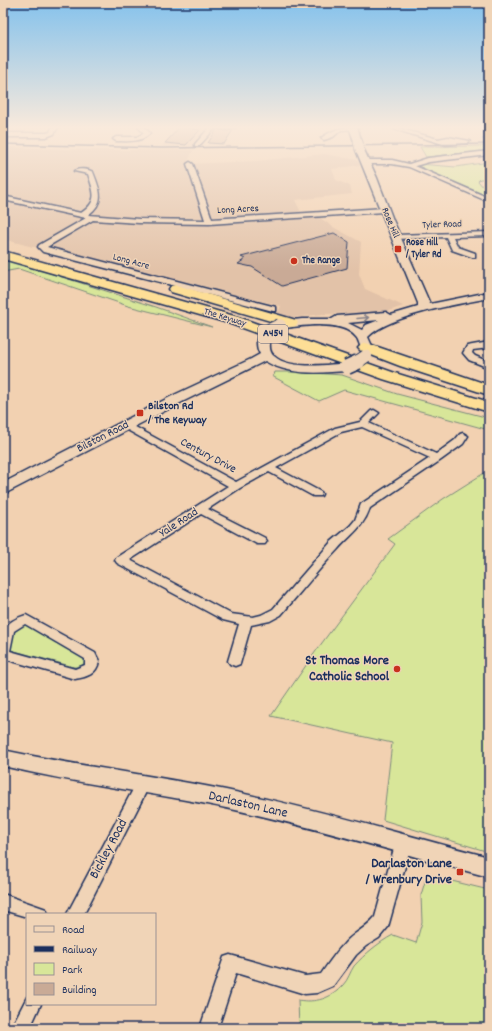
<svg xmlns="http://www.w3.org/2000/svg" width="492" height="1031" viewBox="0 0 492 1031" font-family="Dekko,sans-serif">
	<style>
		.built { fill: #e2c2a8 }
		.green { fill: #d8e699; stroke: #7a8a7c }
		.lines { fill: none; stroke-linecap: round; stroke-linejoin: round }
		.stream { stroke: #6194b7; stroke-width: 1.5 }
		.building { fill: #c9aa96; stroke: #1b2f5e }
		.street-casing { stroke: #1b2f5e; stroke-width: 3 }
		.secondary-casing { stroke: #1b2f5e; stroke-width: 3 }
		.highway-casing { stroke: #1b2f5e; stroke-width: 3 }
		.street { fill: #f0d4b7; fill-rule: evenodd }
		.secondary { fill: #f0d4b7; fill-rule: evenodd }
		.highway { fill: #fdde96; fill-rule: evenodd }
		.rail { stroke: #1b2f5e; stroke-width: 1.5 }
		.secondary-bridge-far2-casing { stroke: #1b2f5e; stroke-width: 10; stroke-linecap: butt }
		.secondary-bridge-far1-casing { stroke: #1b2f5e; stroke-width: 14; stroke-linecap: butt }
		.secondary-bridge-casing { stroke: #1b2f5e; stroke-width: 17; stroke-linecap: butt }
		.secondary-bridge-far2 { stroke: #f0d4b7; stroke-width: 9 }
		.secondary-bridge-far1 { stroke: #f0d4b7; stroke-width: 12 }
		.secondary-bridge { stroke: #f0d4b7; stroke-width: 14 }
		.oneway { stroke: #86828a }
		.poi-dot { fill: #c8321e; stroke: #f0d4b7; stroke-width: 1.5 }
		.labels { text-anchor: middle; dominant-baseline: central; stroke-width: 3; stroke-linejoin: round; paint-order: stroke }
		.far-street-label { font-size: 10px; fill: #1b2f5e; stroke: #f0d4b7 }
		.far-poi-label { font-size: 10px; font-weight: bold; fill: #1b2f5e; stroke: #f0d4b7; text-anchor: start }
		.shield { fill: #f0d4b7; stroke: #5b6079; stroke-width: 1 }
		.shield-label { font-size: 11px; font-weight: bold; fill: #1b2f5e }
		.poi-label { font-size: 12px; font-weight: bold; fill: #1b2f5e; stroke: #f0d4b7; text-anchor: start }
		.street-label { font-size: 12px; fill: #1b2f5e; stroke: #f0d4b7 }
		.near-poi-label { font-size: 14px; font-weight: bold; fill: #1b2f5e; stroke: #f0d4b7; text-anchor: end }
		.near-street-label { font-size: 14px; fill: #1b2f5e; stroke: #f0d4b7 }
	</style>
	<rect width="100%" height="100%" fill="#f2d1b1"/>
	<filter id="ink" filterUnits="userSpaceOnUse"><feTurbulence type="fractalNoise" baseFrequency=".025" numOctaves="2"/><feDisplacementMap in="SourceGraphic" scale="8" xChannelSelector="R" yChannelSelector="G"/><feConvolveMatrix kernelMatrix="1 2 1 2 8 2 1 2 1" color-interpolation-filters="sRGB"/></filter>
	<g filter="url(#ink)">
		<path class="built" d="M178 127H210L193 146H162Z
			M3 147 95 150H193L187 164 257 161 324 154 357 160 360 165 332 169 336 180 350 186 352 194 295 200 302 214 183 219 186 223H203L319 217 333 227 361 242 359 274 365 289 403 306 383 313 323 314 289 318 277 314 281 306 49 247H33L3 239Z"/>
		<path class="green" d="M489 146V151H482L426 157 420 147Z
			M489 162V179H480L478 181 489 194V196L485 197 466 188 416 167V166L419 164 456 167Z
			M3 258 156 307 212 327 128 306 19 269 3 272Z
			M275 372H301L342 375 397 394 489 418V430L344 390 319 401 272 376 274 375Z
			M489 470V852L383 820 392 743 271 716 316 651 395 544 388 539 443 499Z
			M23 623 28 624 85 659 84 664 80 667H74L11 650 10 645 14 630Z
			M427 875 489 890V1028H299L298 1000C315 1003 331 999 343 985 348 980 350 972 354 966 365 954 378 943 393 935L416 943 422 922 421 895Z"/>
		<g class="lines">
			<path class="stream" d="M482 139 489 137"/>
		</g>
		<path class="building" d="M180 127 200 130 186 145 165 143Z
			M217 129 226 131 233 130 224 144 208 143Z
			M334 233 349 242 347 268 282 286 252 267 238 264 245 259 241 257Z"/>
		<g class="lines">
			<g class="street-casing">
				<path id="street" d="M52 127H58L54 134 46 137H3V133H46L50 132Z
					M138 127H144L150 133C141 143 128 141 116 141L113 139 116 137H137L144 133Z
					M210 127H216L199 146H195V144Z
					M216 127H236C231 130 221 130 216 127Z
					M355 127V129L341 130 333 137 324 140 321 138C333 130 340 127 355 127Z
					M394 127 438 139 448 137 470 141 467 143 446 145 394 129Z
					M489 151V155L429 162 415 166 489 198V202L409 167 392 164H366L363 162 366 160H392L409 164 428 158Z
					M190 162 193 164 212 219 384 208 387 210 384 212 209 224 139 223 93 220 47 247 276 307V311H273L43 252 38 247 39 245 86 218 3 200V196L81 213C99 201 94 192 88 174L74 171C78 168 89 169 93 172 100 190 106 202 88 215L139 219 205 220 187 164Z
					M489 232V236L453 237 458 247 475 253V257H472L452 250 446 237 395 239 392 237 395 235Z
					M489 342V348L473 350 472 353 475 356 489 362V368L469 360 463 353 467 346Z
					M374 410 379 413 369 423 436 454 455 440 460 434 463 433 468 436 463 444 441 460 370 508C363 528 352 533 338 549 318 570 300 593 281 615L270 621 251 625 240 664 235 666 230 664 228 661 239 624 223 620 117 563 115 560 117 557 228 486 122 427 120 425 122 423H128L236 482 335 428 360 422 371 411ZM362 427 430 458 361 504 355 520 350 526 331 542 273 609 261 615 253 617 231 614 130 560 201 514 257 544H265L267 541 265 538 208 509 240 488 269 472 313 496H321L322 494 321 492 276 468 341 432Z
					M26 615 95 653 99 661C97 674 87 677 75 679L5 659 3 660C3 633 0 623 26 615ZM25 624 85 659V665L75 669 10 651 14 631Z
					M143 778 148 780 150 784 84 914H67L138 780Z
					M403 838 409 840 411 845 388 927 379 938 366 946 356 955 333 986 317 993 305 994 236 973 218 1028H200L224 957 230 955 305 976 321 974C328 964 335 953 344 944 353 933 365 929 375 917L395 845 397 840Z
					M3 894 46 909 48 914H27V917L3 910Z
					M27 997V1004H41L30 1028H11Z"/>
			</g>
			<g class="secondary-casing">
				<path id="secondary" d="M349 127H357L362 142 361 144H355Z
					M357 148H363L364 150 377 178 393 220 430 304 489 292V298C459 304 389 315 368 337L372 346 370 349H362C359 345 359 340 356 337 342 319 299 326 280 329L276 328 274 325 276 322 302 319H332L337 316 386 312 391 315 418 307V303L356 150ZM379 320 366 325 362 330 348 323Z
					M264 331 268 332C273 339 266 349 274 356 289 370 328 365 347 363L352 364 353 367 352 370 347 371C320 373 290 376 265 361L184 401 8 492 3 494V483L174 395 251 359 260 354C256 348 256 338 260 332Z
					M3 750C77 766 152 775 226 790 314 808 401 834 489 857V877C402 854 315 827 226 808 152 792 77 784 3 766Z"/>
			</g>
			<g class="highway-casing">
				<path id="highway" d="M3 251 238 317 395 373 489 402V412L383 379 228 323 3 259Z
					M176 285 296 320 298 323 296 326 291 327 171 292 169 289 171 286Z
					M366 343 489 385V395L400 366 361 351 358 348 361 345Z"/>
			</g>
			<use href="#street" class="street"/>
			<use href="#secondary" class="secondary"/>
			<use href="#highway" class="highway"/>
			<path class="rail" d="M3 144 162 148 489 144"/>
			<g class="secondary-bridge-far2-casing">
				<path id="secondary-bridge-far2" d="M358 142 360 150"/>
			</g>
			<g class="secondary-bridge-far1-casing">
				<path id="secondary-bridge-far1" d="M264 335 269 330 280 325
					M356 363 366 356"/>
			</g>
			<g class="secondary-bridge-casing">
				<path id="secondary-bridge" d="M347 367 358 362"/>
			</g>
			<use href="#secondary-bridge-far2" class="secondary-bridge-far2"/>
			<use href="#secondary-bridge-far1" class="secondary-bridge-far1"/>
			<use href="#secondary-bridge" class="secondary-bridge"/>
		</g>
		<defs><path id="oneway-shaft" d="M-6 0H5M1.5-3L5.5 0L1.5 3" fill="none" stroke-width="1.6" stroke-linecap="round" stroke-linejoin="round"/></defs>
		<use class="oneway" href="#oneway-shaft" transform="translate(363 318) rotate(-5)"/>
	</g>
	<linearGradient id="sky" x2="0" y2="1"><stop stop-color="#85c2ec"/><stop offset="0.47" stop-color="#f9eadc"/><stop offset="1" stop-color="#f9eadc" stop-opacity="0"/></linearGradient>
	<rect width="492" height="271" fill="url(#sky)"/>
	<g class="poi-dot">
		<rect x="394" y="245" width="8" height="8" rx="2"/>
		<circle cx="294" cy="261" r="4"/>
		<rect x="136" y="409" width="8" height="8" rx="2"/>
		<circle cx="397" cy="669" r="4"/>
		<rect x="456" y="868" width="8" height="8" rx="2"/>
	</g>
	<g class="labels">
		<g class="far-street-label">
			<text transform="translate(238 210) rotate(-3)">Long Acres</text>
			<text transform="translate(390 223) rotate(67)">Rose Hill</text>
			<text transform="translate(442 225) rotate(-2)">Tyler Road</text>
			<text transform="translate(131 262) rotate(15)">Long Acre</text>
			<text transform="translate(225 318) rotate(17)">The Keyway</text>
		</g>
		<g class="far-poi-label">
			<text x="406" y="243">Rose Hill<tspan x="406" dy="12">/ Tyler Rd</tspan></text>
			<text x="302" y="261">The Range</text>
		</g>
		<rect class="shield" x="258" y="325" width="30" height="18" rx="3"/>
		<g class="shield-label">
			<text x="273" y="334">A454</text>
		</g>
		<g class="poi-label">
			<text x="148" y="406">Bilston Rd<tspan x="148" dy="14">/ The Keyway</tspan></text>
		</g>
		<g class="street-label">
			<text transform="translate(103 437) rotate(-27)">Bilston Road</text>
			<text transform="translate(208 456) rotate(28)">Century Drive</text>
			<text transform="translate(179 523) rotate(-33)">Yale Road</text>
		</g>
		<g class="near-poi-label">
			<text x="389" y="661">St Thomas More<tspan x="389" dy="16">Catholic School</tspan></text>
			<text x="452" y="864">Darlaston Lane<tspan x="452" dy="16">/ Wrenbury Drive</tspan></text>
		</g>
		<g class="near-street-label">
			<text transform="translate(248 805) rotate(13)">Darlaston Lane</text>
			<text transform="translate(109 849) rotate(-62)">Bickley Road</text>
		</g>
	</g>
	<rect width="492" height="1031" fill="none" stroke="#f0d4b7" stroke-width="16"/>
	<rect x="8" y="8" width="476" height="1015" fill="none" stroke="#1b2f5e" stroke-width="1.5" filter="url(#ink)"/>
	<rect x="26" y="913" width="130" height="92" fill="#f0d4b7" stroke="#9b9293"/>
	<rect x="34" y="926" width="20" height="6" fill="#f0d4b7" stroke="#9b9293"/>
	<text x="62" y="933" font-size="12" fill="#1b2f5e">Road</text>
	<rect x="34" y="946" width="20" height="6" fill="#1b2f5e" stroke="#9b9293"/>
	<text x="62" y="953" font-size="12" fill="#1b2f5e">Railway</text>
	<rect x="34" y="963" width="20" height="12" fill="#d8e699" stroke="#9b9293"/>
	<text x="62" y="973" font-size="12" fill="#1b2f5e">Park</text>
	<rect x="34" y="983" width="20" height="12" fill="#c9aa96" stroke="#9b9293"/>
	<text x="62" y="993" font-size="12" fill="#1b2f5e">Building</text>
</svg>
